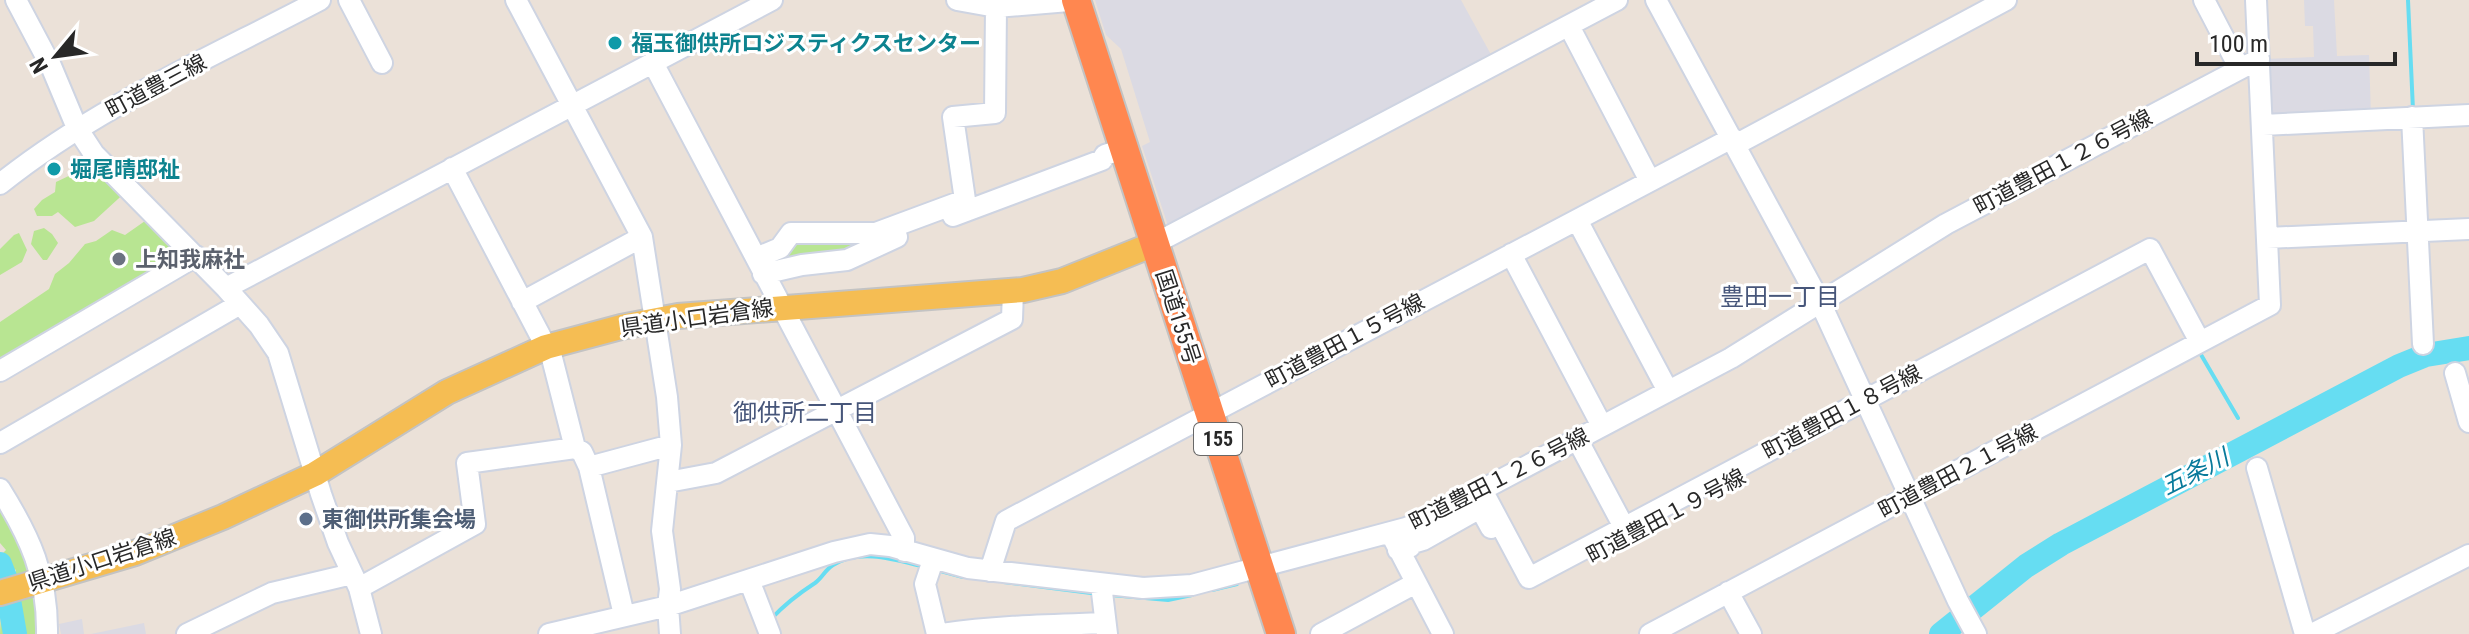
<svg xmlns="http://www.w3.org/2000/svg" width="2469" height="634" viewBox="0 0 2469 634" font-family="'Roboto Condensed','Noto Sans JP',sans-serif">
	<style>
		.industrial { fill: #dbdae3 }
		.green { fill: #b8e592 }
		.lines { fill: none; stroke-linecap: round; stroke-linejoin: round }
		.stream { stroke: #66ddf2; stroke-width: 4 }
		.river { stroke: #66ddf2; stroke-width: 24 }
		.minor-casing { stroke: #ced4e2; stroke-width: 24 }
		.major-casing { stroke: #c3c3c3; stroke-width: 28 }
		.highway-casing { stroke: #c3c3c3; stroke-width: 32 }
		.minor { stroke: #fff; stroke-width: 20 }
		.major { stroke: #f5bd53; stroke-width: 24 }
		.highway { stroke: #ff8750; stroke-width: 28 }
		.culture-dot { fill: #0f9aa8; stroke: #fff; stroke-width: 3 }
		.worship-dot { fill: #6b7280; stroke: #fff; stroke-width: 3 }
		.service-dot { fill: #5c6f8a; stroke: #fff; stroke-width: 3 }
		.labels { text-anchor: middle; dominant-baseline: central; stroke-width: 6; stroke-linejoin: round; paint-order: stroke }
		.shield { fill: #fff; stroke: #686868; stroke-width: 2 }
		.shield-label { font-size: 20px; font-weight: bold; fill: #282828 }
		.culture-label { font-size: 22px; font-weight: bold; fill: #0d838f; stroke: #fff; text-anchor: start }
		.street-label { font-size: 22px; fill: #282828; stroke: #fff }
		.worship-label { font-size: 22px; font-weight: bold; fill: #5b616d; stroke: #fff; text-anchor: start }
		.service-label { font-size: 22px; font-weight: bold; fill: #4e5e75; stroke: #fff; text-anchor: start }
		.neighbourhood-label { font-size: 24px; fill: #47567a; stroke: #fff }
		.water-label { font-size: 24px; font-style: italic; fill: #087a9b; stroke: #fff }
	</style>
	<rect width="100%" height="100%" fill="#ebe1d8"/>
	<path class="industrial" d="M1095 0H1461L1494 60 1169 229 1142 146 1150 142 1121 49 1106 35Z
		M2304 0H2334L2337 56 2369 55 2371 115H2267L2265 59 2314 57 2313 26H2305Z
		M82 619 84 634H61L59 624Z
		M144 623 146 634H91Z"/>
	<path class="green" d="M100 161 130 188 94 221 75 227 58 212 52 216H37L34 209 42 200 55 192 56 182 75 173 81 174 85 167Z
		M155 214 196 256 0 371V322L49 289 55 274 69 263 85 244 96 241 112 230 125 235Z
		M792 226 862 242C824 273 813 290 767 259L776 236Z
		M44 228 52 234 58 243 47 260H43L31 244 34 231Z
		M19 233 27 250 22 262 0 275V249L14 235Z
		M0 494C24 538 35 585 41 634H19L17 617 21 607 13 593 16 570 11 567 2 554 6 550 0 543Z
		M2 591 14 616 13 634H0Z"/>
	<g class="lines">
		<path class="stream" d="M2408 0 2413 110
			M2200 353 2238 418
			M2248 437 2249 444
			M937 570 963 577
			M1004 582 1091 593
			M1212 590 1237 584
			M1111 595 1168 600 1192 595
			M771 619C785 604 798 594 815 583 822 578 825 570 833 565 861 548 896 560 925 567"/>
		<path class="river" d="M0 564 5 577 15 634
			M1941 634 2026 566 2061 544 2399 366 2426 355 2469 348"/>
		<g class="minor-casing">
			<path id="minor" d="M16 0 51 66 77 128 94 154 226 288 259 325 278 353 321 494 338 543 359 588 371 634
				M349 0 382 63
				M516 0 642 237 667 397 671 445 662 531 670 589 668 606 834 552 870 544 890 546 968 568 1143 588 1192 585 1406 528 1423 521 1731 358 1946 224 2259 59
				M957 0 996 7 1069 1
				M1656 0 1820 302 1958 601 1976 634
				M2204 0 2240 69
				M1569 26 1650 181
				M653 63 904 538V551
				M2412 117 2423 344
				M2263 125 2469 115
				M1735 145 2006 0
				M452 168 552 358 575 448 582 452 589 467 624 615
				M0 184C96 107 212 57 320 0
				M953 216 1102 160 1105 155 1117 151
				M1577 220 1668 391
				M2267 238 2469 229
				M1154 244 1617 0
				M1511 254 1602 426
				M756 258 780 248 791 233H876L965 200 953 117 995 113 996 7
				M763 274 802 265 847 260 897 237
				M226 288 772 0
				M522 302 642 237
				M0 371 196 256
				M2455 373 2469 422
				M1577 439 1624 527
				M0 443 240 304
				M589 467 671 445
				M2257 468 2305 634
				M668 482 716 473 1012 319 1013 291
				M0 489C30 537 48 576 47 634
				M1482 490 1529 578 2150 249 2200 342
				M1394 540 1443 634
				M1398 550 1410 547 1413 543 1423 540 1480 508 1491 528
				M933 560 925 584 937 634
				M990 571 1006 521 1732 138
				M749 580 770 634
				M1101 584 1107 634
				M359 588 475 524 467 463 575 448
				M1728 592 1751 634
				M187 634 272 593 352 574
				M549 634 668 606 670 634
				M942 634C996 626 1050 625 1105 623
				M1321 634 1416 583
				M1650 634 2270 305 2256 0
				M2312 634 2469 555"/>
		</g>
		<g class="major-casing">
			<path id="major" d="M0 593 135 553 223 517 315 474 447 392 546 347 621 327 678 316 1023 290 1062 281 1154 244"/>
		</g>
		<g class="highway-casing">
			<path id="highway" d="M1076 0 1281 634"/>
		</g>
		<use href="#minor" class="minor"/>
		<use href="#major" class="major"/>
		<use href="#highway" class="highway"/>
	</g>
	<g class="culture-dot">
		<circle cx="615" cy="43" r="8"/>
		<circle cx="54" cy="169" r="8"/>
	</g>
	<circle class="worship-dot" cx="119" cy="259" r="8"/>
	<circle class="service-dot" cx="306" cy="519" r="8"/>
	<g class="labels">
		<rect class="shield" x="1194" y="423" width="48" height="32" rx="6"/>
		<g class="shield-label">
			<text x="1218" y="439">155</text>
		</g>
		<g class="culture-label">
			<text x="631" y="43">福玉御供所ロジスティクスセンター</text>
			<text x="70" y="169">堀尾晴邸祉</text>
		</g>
		<g class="street-label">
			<text transform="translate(156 86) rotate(-28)">町道豊三線</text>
			<text transform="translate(2063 162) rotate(-28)">町道豊田１２６号線</text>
			<text transform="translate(1178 317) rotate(72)">国道155号</text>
			<text transform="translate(697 318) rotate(-8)">県道小口岩倉線</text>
			<text transform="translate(1345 341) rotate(-28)">町道豊田１５号線</text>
			<text transform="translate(1842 412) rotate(-28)">町道豊田１８号線</text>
			<text transform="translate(1958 471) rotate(-28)">町道豊田２１号線</text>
			<text transform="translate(1499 479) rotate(-27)">町道豊田１２６号線</text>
			<text transform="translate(1666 516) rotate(-28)">町道豊田１９号線</text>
			<text transform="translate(102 560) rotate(-18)">県道小口岩倉線</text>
		</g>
		<g class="worship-label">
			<text x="135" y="259">上知我麻社</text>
		</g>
		<g class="service-label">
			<text x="322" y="519">東御供所集会場</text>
		</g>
		<g class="neighbourhood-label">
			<text x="1780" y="297">豊田一丁目</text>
			<text x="805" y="413">御供所二丁目</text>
		</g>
		<g class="water-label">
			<text transform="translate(2195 472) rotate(-27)">五条川</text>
		</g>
	</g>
	<g transform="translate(56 56) rotate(241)" stroke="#ffffff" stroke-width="6" paint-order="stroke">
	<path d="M0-6L14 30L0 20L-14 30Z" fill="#282828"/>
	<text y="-12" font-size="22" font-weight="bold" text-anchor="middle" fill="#282828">N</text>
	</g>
	<path d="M2197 52v12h198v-12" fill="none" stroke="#282828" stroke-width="4"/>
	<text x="2209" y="52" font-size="24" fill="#282828" stroke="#ffffff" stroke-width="6" paint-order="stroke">100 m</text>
</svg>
